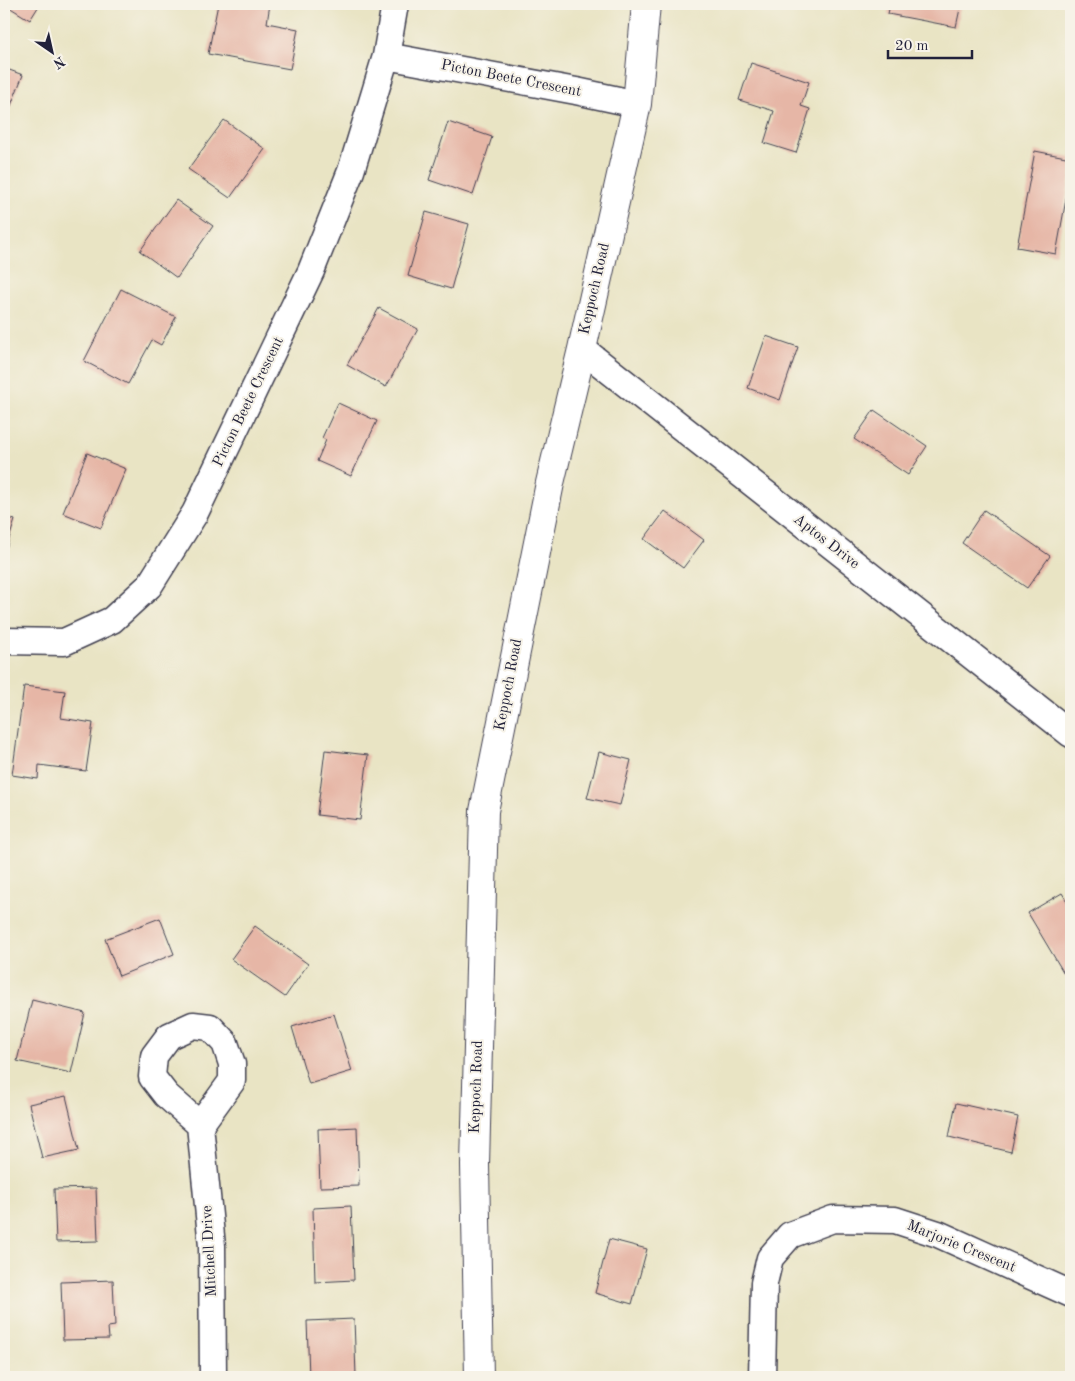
<svg xmlns="http://www.w3.org/2000/svg" width="1075" height="1381" viewBox="0 0 1075 1381" font-family="'Old Standard TT',serif">
	<style>
		.building { fill: #e6b6a6 }
		.lines { fill: none; stroke-linecap: round; stroke-linejoin: round }
		.minor-casing { stroke: #403f50; stroke-width: 29 }
		.tertiary-casing { stroke: #403f50; stroke-width: 30 }
		.minor { stroke: #fff; stroke-width: 26 }
		.tertiary { stroke: #fff; stroke-width: 28 }
		.labels { text-anchor: middle; dominant-baseline: central; stroke-width: 4; stroke-linejoin: round; paint-order: stroke }
		.street-label { font-size: 15px; fill: #22223b; stroke: #f7f3e8 }
	</style>
	<rect width="100%" height="100%" fill="#f7f3e8"/>
	<filter id="ink" filterUnits="userSpaceOnUse"><feTurbulence type="fractalNoise" baseFrequency=".02" numOctaves="2"/><feDisplacementMap in="SourceGraphic" scale="10" xChannelSelector="R" yChannelSelector="G"/><feConvolveMatrix kernelMatrix="1 2 1 2 8 2 1 2 1" color-interpolation-filters="sRGB"/></filter>
	<filter id="wash" filterUnits="userSpaceOnUse"><feTurbulence type="fractalNoise" baseFrequency=".0096" numOctaves="4" result="noise"/><feDisplacementMap in="SourceGraphic" scale="20" xChannelSelector="R" yChannelSelector="G"/><feGaussianBlur stdDeviation="1.12" result="paint"/><feColorMatrix in="noise" values="0 0 0 0 0 0 0 0 0 0 0 0 0 0 0 0 0 1.4 0 .05"/><feComposite in="paint" operator="in"/></filter>
	<g filter="url(#wash)">
		<rect width="100%" height="100%" fill="#e9e4c4"/>
		<g id="blocks">
			<path class="building" d="M4 4H40L30 20Z
				M218 4H270L267 23 298 29 290 69 208 54Z
				M890 4H961L956 27 888 14Z
				M1071 22V37L1067 35Z
				M751 63 809 82 801 106 810 109 796 153 764 143 774 111 739 100Z
				M4 68 23 75 4 123Z
				M224 120 265 149 230 198 188 169Z
				M448 122 492 137 473 195 429 180Z
				M1035 151 1071 158V172L1056 254 1017 247Z
				M176 200 213 226 177 278 140 251Z
				M426 212 469 224 451 289 408 276Z
				M121 289 176 317 161 345 152 340 128 384 84 361Z
				M379 308 418 329 386 387 347 365Z
				M766 336 798 347 780 400 748 388Z
				M338 403 377 421 351 476 317 461 326 440 322 438Z
				M874 410 927 446 908 475 854 439Z
				M87 453 126 469 101 528 63 513Z
				M984 510 1050 556 1027 588 962 543Z
				M665 511 704 540 683 568 644 539Z
				M4 516 15 520 4 555Z
				M24 686 65 691 61 718 93 723 86 771 39 765 38 779 12 775Z
				M325 750 368 755 360 820 317 815Z
				M599 752 631 760 620 805 587 798Z
				M1062 893 1071 908V985L1028 913Z
				M160 918 174 954 119 976 105 939Z
				M255 926 308 964 285 997 231 959Z
				M32 1000 85 1013 71 1073 17 1061Z
				M334 1014 352 1071 309 1084 292 1027Z
				M66 1096 79 1150 42 1158 29 1104Z
				M956 1103 1018 1117 1011 1152 949 1137Z
				M357 1127 359 1186 320 1187 318 1129Z
				M96 1188 98 1241 56 1242 54 1189Z
				M351 1206 354 1280 315 1282 313 1208Z
				M609 1239 647 1249 632 1304 595 1293Z
				M113 1280 115 1326 108 1327 109 1339 63 1340 61 1282Z
				M354 1319 356 1376 309 1377 307 1321Z"/>
		</g>
	</g>
	<g filter="url(#ink)">
		<use href="#blocks" fill-opacity="0" stroke="#403f50" stroke-width="1"/>
		<g class="lines">
			<g class="minor-casing">
				<path id="minor" d="M386 56 576 91 637 104
					M582 349 1071 734
					M4 641 64 642 112 620 149 586 195 513 311 271 351 171 386 56 395 4
					M200 1125 166 1095 152 1077 154 1056 169 1036 193 1025 210 1027 225 1043 232 1064V1081L200 1125 212 1246 213 1377
					M762 1377 764 1283 770 1258 790 1235 833 1219 895 1220 938 1234 1071 1294"/>
			</g>
			<g class="tertiary-casing">
				<path id="tertiary" d="M479 1377 475 1165 484 811 550 483 582 349 637 104 646 4"/>
			</g>
			<use href="#minor" class="minor"/>
			<use href="#tertiary" class="tertiary"/>
		</g>
	</g>
	<g class="labels">
		<g class="street-label">
			<text transform="translate(511 79) rotate(11)">Picton Beete Crescent</text>
			<text transform="translate(595 289) rotate(-77)">Keppoch Road</text>
			<text transform="translate(249 402) rotate(-64)">Picton Beete Crescent</text>
			<text transform="translate(826 542) rotate(38)">Aptos Drive</text>
			<text transform="translate(509 685) rotate(-79)">Keppoch Road</text>
			<text transform="translate(477 1087) rotate(-88)">Keppoch Road</text>
			<text transform="translate(961 1247) rotate(22)">Marjorie Crescent</text>
			<text transform="translate(210 1251) rotate(-93)">Mitchell Drive</text>
		</g>
	</g>
	<rect width="1075" height="1381" fill="none" stroke="#f7f3e8" stroke-width="20"/>
	<g transform="translate(52 52) rotate(146)" stroke="#f7f3e8" stroke-width="4" paint-order="stroke">
	<path d="M0-4L9 19L0 12L-9 19Z" fill="#22223b"/>
	<text y="-8" font-size="14" font-weight="bold" text-anchor="middle" fill="#22223b">N</text>
	</g>
	<path d="M888 50v8h84v-8" fill="none" stroke="#22223b" stroke-width="2.5"/>
	<text x="895" y="50" font-size="15" fill="#22223b" stroke="#f7f3e8" stroke-width="4" paint-order="stroke">20 m</text>
</svg>
